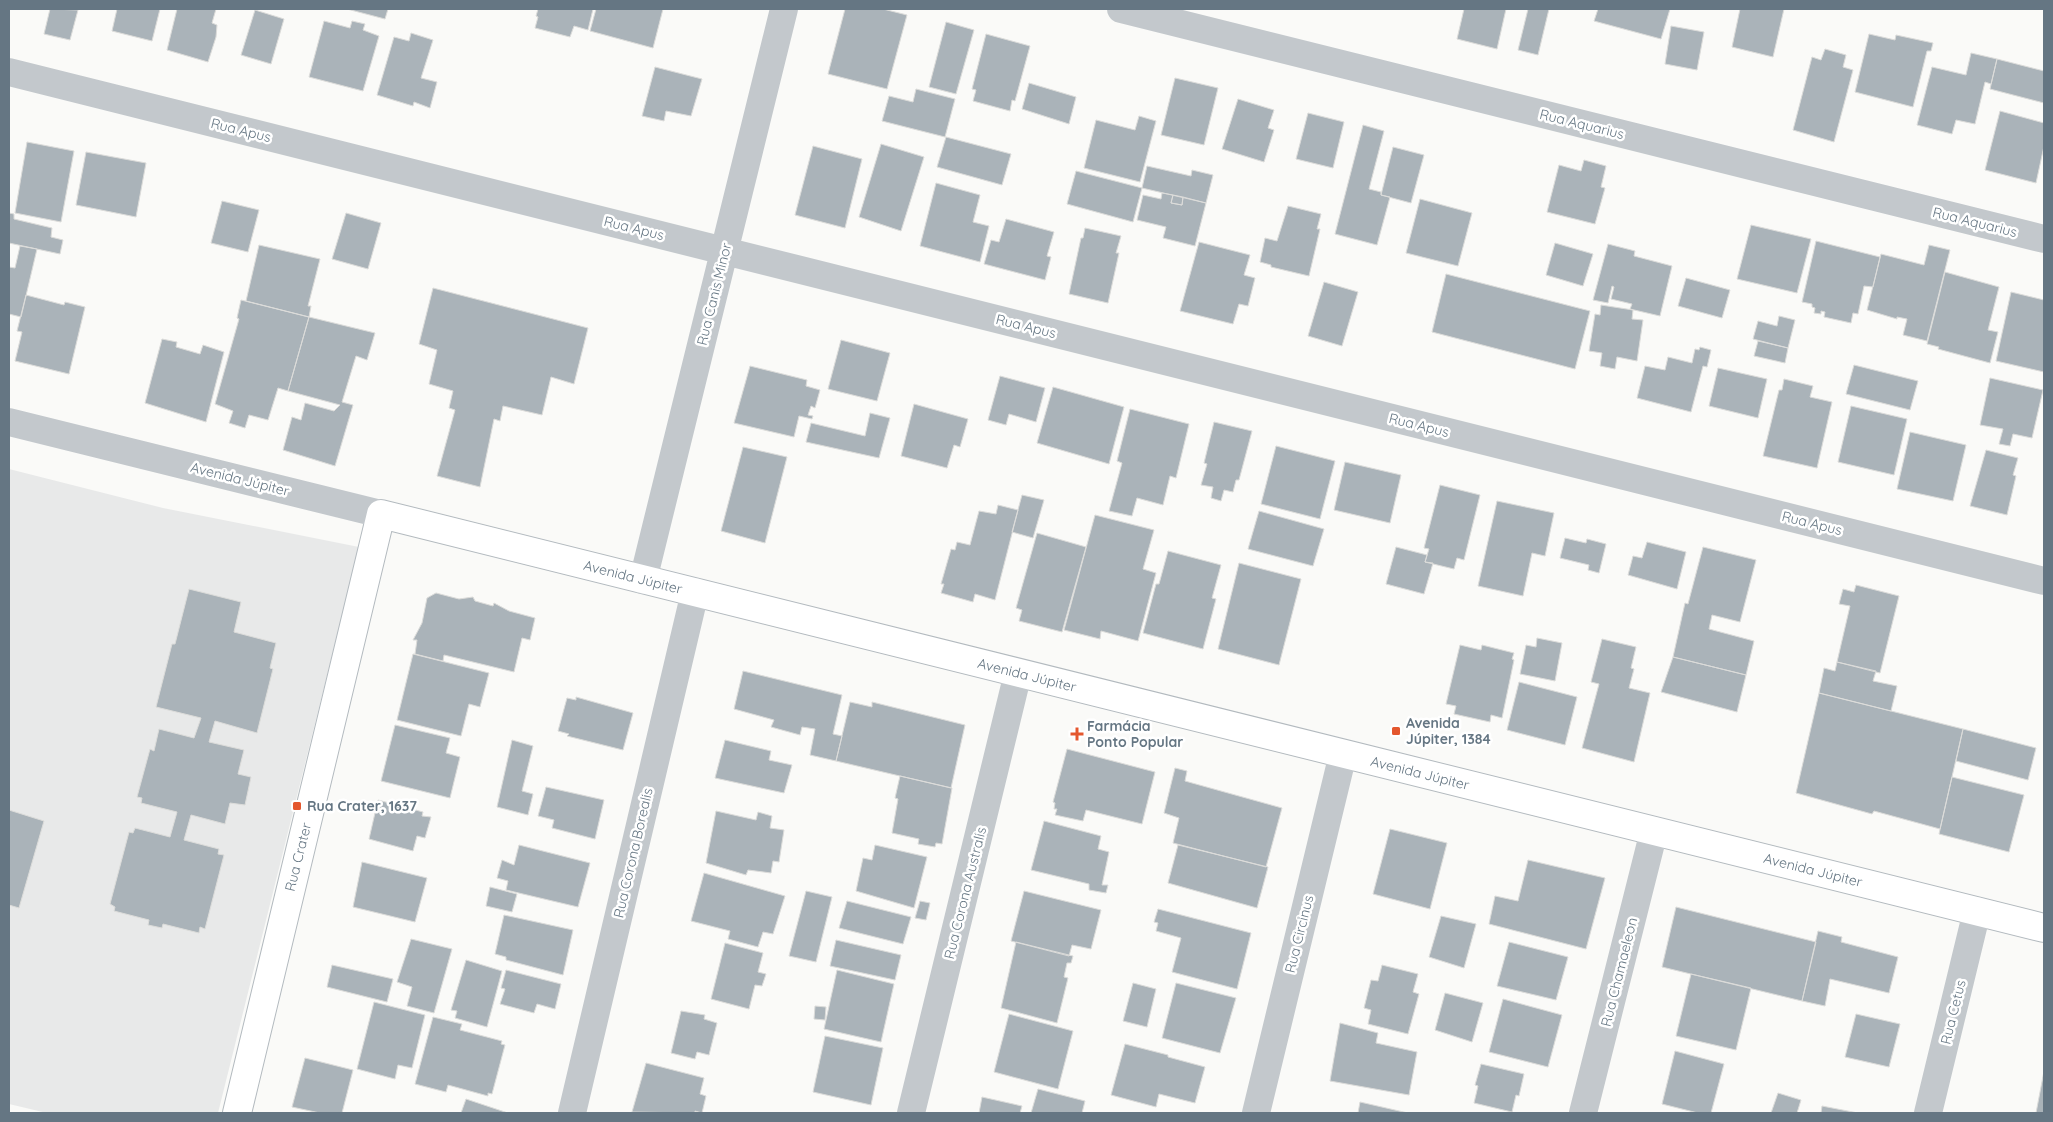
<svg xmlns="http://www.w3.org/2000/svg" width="2053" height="1122" viewBox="0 0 2053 1122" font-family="Quicksand,sans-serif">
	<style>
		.built { fill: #e8e9e9 }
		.building { fill: #aab3b9; stroke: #dcdcda }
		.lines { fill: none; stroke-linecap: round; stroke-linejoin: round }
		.secondary-casing { stroke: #b3babf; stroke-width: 30 }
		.street { stroke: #c3c8cc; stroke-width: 28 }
		.secondary { stroke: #fff; stroke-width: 28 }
		.poi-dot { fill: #e4572e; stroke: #fff; stroke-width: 2 }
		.labels { text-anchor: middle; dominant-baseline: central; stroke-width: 5; stroke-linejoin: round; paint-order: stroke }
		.street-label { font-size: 14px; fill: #657683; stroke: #fff }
		.poi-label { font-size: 14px; font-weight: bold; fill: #657683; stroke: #fff; text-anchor: start }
	</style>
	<rect width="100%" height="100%" fill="#fafaf8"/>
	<path class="built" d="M9 469 163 508 359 547 218 1113H47L9 1104Z"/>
	<path class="building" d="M50 9 78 10 70 40 44 34Z
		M117 9H160L152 41 112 31Z
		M177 9H216L212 23 217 25 216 37 208 62 167 50Z
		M347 9H388L385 19Z
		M538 9H593L588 30 574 26 570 37 535 28 538 17 536 16Z
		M596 9H663L653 48 590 31Z
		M845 9H883L907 15 887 89 828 74Z
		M1464 9H1506L1497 49 1457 39Z
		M1528 9H1549L1538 55 1518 50Z
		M1598 9H1670L1661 39 1594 21Z
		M1740 9H1784L1773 57 1732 47Z
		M255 10 284 19 271 64 241 55Z
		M324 21 350 28 352 21 365 24 363 30 379 36 363 91 309 77Z
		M946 22 974 30 956 94 929 87Z
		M1671 26 1704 32 1697 70 1665 64Z
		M411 33 433 40 421 78 437 82 430 108 414 102 413 106 377 95 394 37 409 41Z
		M986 34 1030 46 1015 101 1012 100 1010 111 973 101 976 90 972 89Z
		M1869 34 1895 40 1896 35 1933 43 1931 51H1927L1913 107 1855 92Z
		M1825 49 1846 55 1843 67 1853 70 1834 142 1793 130 1812 57 1821 60Z
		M1971 53 1997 59 1991 84 1985 82 1975 124 1956 120 1952 134 1917 125 1932 67 1966 75Z
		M1997 59 2044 71V103L1990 89Z
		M655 67 702 79 691 116 666 111 664 121 642 116Z
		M1175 78 1218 88 1204 145 1161 135Z
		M1029 83 1076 97 1069 124 1022 109Z
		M916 89 955 99 945 137 882 121 889 96 913 102Z
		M1238 99 1274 110 1268 128 1274 130 1264 162 1222 149Z
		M2000 111 2044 123V146L2036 183 1985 170Z
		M1308 113 1344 122 1333 168 1296 159Z
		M1139 116 1156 121 1140 182 1084 168 1096 120 1135 130Z
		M1363 125 1384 131 1369 189 1381 192V195L1390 197 1377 245 1335 234Z
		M946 137 1011 154 1002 185 937 167Z
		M27 142 74 151 61 222 15 213Z
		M881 144 924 157 901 231 859 217Z
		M813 146 862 159 845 228 795 215Z
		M1393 147 1424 155 1411 203 1381 195Z
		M86 152 146 163 136 217 76 205Z
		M1584 160 1606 166 1601 187 1605 188 1595 224 1547 212 1559 165 1581 171Z
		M1147 166 1191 176 1192 170 1213 175 1206 203 1142 188Z
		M1076 171 1142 188 1133 222 1067 204Z
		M936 183 980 195 973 222 989 226 980 262 920 246Z
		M1162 193 1173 195 1171 203 1182 205 1183 197 1206 203 1195 246 1163 238 1166 227 1137 220 1143 195 1161 199Z
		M1173 195 1183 197 1182 205 1171 203Z
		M1420 199 1472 213 1458 266 1406 253Z
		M222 201 259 210 248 252 211 243Z
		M1288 206 1321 214 1317 229H1320L1309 276 1271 267V265L1260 262 1265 238 1277 241Z
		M9 213 14 214V219L52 228 51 237 63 240 60 254 9 243Z
		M346 213 381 223 368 269 332 259Z
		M1006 219 1054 232 1047 256 1051 257 1045 280 984 264 991 240 999 242Z
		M1751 225 1811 239 1797 293 1737 279Z
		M1085 228 1121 236 1116 253H1119L1108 303 1069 294 1081 238H1083Z
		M1816 241 1880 257 1873 287 1864 286 1858 314 1853 313 1851 323 1824 317 1825 312 1821 311V314L1814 313 1815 308 1812 307V304L1802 302Z
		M1199 242 1250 255 1244 275 1255 278 1248 306 1239 304 1233 324 1180 311Z
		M1555 243 1593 254 1583 286 1546 275Z
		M1608 244 1635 251 1634 256 1672 266 1660 316 1630 309 1632 304 1611 299 1614 287 1612 286 1608 303 1593 300Z
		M259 245 320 259 308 306H311L309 317 246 301Z
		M1929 245 1950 250 1927 341 1903 335 1907 319 1897 317V319L1867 310 1881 254 1924 265Z
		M20 246 37 249 21 317 9 314V267L15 268Z
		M1945 272 1999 287 1988 330 1998 332 1990 363 1938 349 1939 347 1927 344Z
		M1446 274 1590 311 1575 369 1432 332Z
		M1686 278 1730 290 1722 318 1678 306Z
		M1324 282 1358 292 1342 346 1308 336Z
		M433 288 588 328 574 384 551 377 542 415 503 406 500 421 494 419 480 487 437 476 455 410 449 408 453 391 429 384 437 350 419 344Z
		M2011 292 2044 300V372L1996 361Z
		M26 295 64 305 65 302 85 307 69 374 15 361 22 332 17 331Z
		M241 300 309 317 288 391 278 388 268 420 249 415 245 428 229 423 233 411 215 404 239 319 237 318Z
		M1601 305 1633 310 1632 319 1643 320 1637 361 1617 357 1615 369 1600 366 1602 353 1589 351 1595 314 1600 315Z
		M1779 316 1795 320 1788 348 1753 339 1758 321 1777 326Z
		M309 317 375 333 367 360 356 356 342 402 353 405 335 466 283 450 292 417 301 420 305 403 334 411 340 405 288 391Z
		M162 339 177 342 176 347 200 354 203 345 224 352 206 422 145 403Z
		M841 340 890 353 877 401 828 389Z
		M1758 341 1788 348 1785 363 1754 356Z
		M1700 347 1711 350 1707 367 1703 366 1691 412 1637 398 1645 366 1665 370 1668 357 1692 363 1695 349 1699 350Z
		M1854 365 1918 381 1910 410 1846 394Z
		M750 366 807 380 806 386 820 390 815 408 811 406 808 415 813 416 812 419 799 416 794 437 734 423Z
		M1718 368 1767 379 1758 418 1709 406Z
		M1000 376 1045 388 1036 422 1009 414 1006 425 988 420Z
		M1990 378 2043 390 2032 438 2013 434 2010 446 1999 444 2003 429 1980 425Z
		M1784 379 1813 386 1810 397 1832 402 1817 468 1763 456 1779 390H1782Z
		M1053 387 1124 407 1109 464 1037 443Z
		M914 404 968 419 960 447 954 445 947 468 901 456Z
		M1851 406 1907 419 1894 475 1838 462Z
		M1130 409 1189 424 1176 478 1170 476 1163 505 1137 498 1132 516 1109 511 1122 463 1117 461Z
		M870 413 890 418 879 458 806 442 811 423 865 436Z
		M1214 422 1252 431 1239 480H1236L1233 492 1224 490 1221 501 1211 498 1213 487 1201 485 1207 464 1204 463Z
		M1910 432 1966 445 1953 501 1897 489Z
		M1276 446 1335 461 1320 519 1261 504Z
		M743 447 787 457 765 543 721 531Z
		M1986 450 2018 458 2013 475 2016 476 2007 515 1970 506Z
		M1345 462 1401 475 1390 523 1334 510Z
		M1440 485 1480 495 1464 560 1457 558 1454 569 1425 562 1429 549 1424 548Z
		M1022 495 1044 500 1033 538 1012 532Z
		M1497 501 1554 513 1545 556 1532 553 1523 596 1478 586Z
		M998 505 1018 510 995 600 975 594 973 602 941 593 944 584H941L951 549 955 550 957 542 970 545 979 511 996 514Z
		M1259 511 1324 529 1313 566 1248 549Z
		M1095 515 1154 530 1143 569 1156 573 1138 641 1101 631 1100 639 1064 630Z
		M1037 533 1086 547 1062 632 1019 621 1022 610 1016 608Z
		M1565 538 1586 543 1587 539 1606 544 1599 573 1588 570 1589 565 1560 558Z
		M1647 542 1686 552 1677 589 1628 575 1633 556 1642 558Z
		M1396 547 1427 555 1425 562 1433 563 1424 594 1386 584Z
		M1703 547 1756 560 1740 622 1712 615 1709 629 1754 641 1746 675 1673 657 1685 603 1688 604Z
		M1168 551 1221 565 1212 598 1216 599 1203 649 1143 633 1156 584H1159Z
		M1239 563 1301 579 1279 665 1218 649Z
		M1856 585 1899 596 1880 673 1837 662 1850 606 1839 604 1843 589 1854 592Z
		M189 589 241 602 234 632 276 643 270 668 273 669 257 733 215 721 209 742 244 750 238 774 251 777 245 805 230 803 225 824 191 815 184 840 219 849 218 854 224 855 205 929 200 927 199 933 163 924 162 928 148 925 149 920 114 911 115 907 110 904 129 832 133 833 135 828 170 837 177 812 141 803 142 798 137 797 150 749 154 751 159 729 194 738 201 718 156 707 172 644H175Z
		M436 593 459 599 473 597 475 601 493 606 494 603 509 611 535 618 530 640 522 638 514 672 444 655 443 661 415 654 417 640H413L422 623 427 598Z
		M1537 638 1562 643 1555 681 1520 674 1526 645 1536 647Z
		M1602 639 1636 647 1631 668 1634 669 1629 688 1650 693 1634 762 1582 748 1599 684 1591 682Z
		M1460 645 1481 650 1482 645 1514 653 1512 659 1514 660 1502 718 1491 715 1490 722 1454 714 1456 706 1446 704Z
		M413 654 489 673 480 707 469 704 461 736 397 720Z
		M1673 657 1746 675 1737 712 1661 692Z
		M1837 662 1876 671 1873 681 1897 686 1891 711 1819 693 1824 668 1835 671Z
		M743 671 842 695 833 734 842 736 836 761 810 755 815 729 802 727 800 735 771 727 774 720 734 709Z
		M1519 682 1577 697 1565 745 1507 730Z
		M1819 693 1963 729 1940 829 1874 811 1872 814 1796 793Z
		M576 697 633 713 623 750 567 736 569 734 558 731 567 698 576 700Z
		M850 702 872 707V702L965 725 951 788 836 761Z
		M395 725 450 738 446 753 460 757 450 798 381 781Z
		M1963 729 2036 748 2028 780 1956 761Z
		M512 740 533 746 522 791 533 794 528 815 497 807Z
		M725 740 771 751 769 760 792 765 784 793 715 778Z
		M1067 749 1155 772 1142 824 1086 810 1083 821 1055 815 1057 809H1054L1055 803 1053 802Z
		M1175 768 1187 771 1185 781 1282 808 1266 867 1173 843 1179 818 1164 813Z
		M900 776 952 788 942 844 936 843 935 847 918 844 919 839 892 833 898 799 895 798Z
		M1952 777 2024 795 2009 852 1939 834Z
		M546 787 604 800 595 839 552 828 554 820 538 816Z
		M378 800 423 812 422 816 431 817 425 838 417 836 413 851 369 839Z
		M9 810 44 821 19 908 9 905Z
		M716 811 756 820 758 812 772 816 770 828 784 830 779 862 773 861 771 873 748 870 746 875 706 863Z
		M1044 821 1101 836 1098 849 1109 852 1102 885H1108L1106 893 1089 890V884L1031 870Z
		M1390 829 1447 843 1430 909 1373 894Z
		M519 845 590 863 578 907 506 890 508 881 497 878 502 860 514 865Z
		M875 845 927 857 914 908 856 891 863 858 872 860Z
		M1178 845 1268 867 1257 908 1168 883Z
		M1528 860 1605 878 1586 949 1489 924 1495 896 1518 901Z
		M362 862 427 878 415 922 353 907Z
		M704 873 785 896 773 934 763 932 758 947 728 939 730 931 691 921Z
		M490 887 517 894 512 912 486 906Z
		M806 891 832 897 816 962 789 956Z
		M1024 891 1101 910 1091 949 1072 945 1069 956 1011 941Z
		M847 901 911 917 903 944 839 928Z
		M920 901 930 903 926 920 915 918Z
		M1676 907 1816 942 1802 1001 1662 967Z
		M1158 909 1251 933 1237 989 1172 972 1181 938 1156 931 1158 923 1154 922Z
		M504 915 573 930 563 975 506 960V957L495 954Z
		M1441 916 1476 924 1464 968 1429 957Z
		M1818 931 1842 937 1841 942 1898 957 1889 993 1830 979 1825 1006 1802 1001Z
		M411 939 452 949 434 1013 407 1006 412 987 397 982Z
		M836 940 901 955 895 980 830 966Z
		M1016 942 1073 956 1071 963H1067L1064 977 1068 978 1057 1023 1001 1008Z
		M1509 942 1568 957 1556 1000 1497 986Z
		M725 943 763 953 758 972 766 974 762 986 755 985 749 1009 711 999Z
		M466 960 502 971 487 1027 455 1018 457 1011 451 1010Z
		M332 965 393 979 387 1002 327 987Z
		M1382 965 1418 974 1413 992 1419 994 1408 1034 1368 1024 1371 1010 1364 1008 1371 980 1378 981Z
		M506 970 561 984 555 1009 537 1004 534 1013 500 1004 505 989 501 988Z
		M837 970 894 984 881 1042 824 1029Z
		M1691 974 1751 988 1736 1050 1676 1036Z
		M1133 983 1156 989 1147 1027 1123 1021Z
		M1176 983 1236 998 1220 1053 1162 1038Z
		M1445 993 1483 1003 1472 1042 1435 1030Z
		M1503 999 1562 1015 1548 1067 1489 1052Z
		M374 1002 425 1015 412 1068 398 1065 395 1079 357 1069Z
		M815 1006 826 1007 825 1020 814 1019Z
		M681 1011 705 1015 704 1019 717 1023 709 1055 697 1052 695 1059 671 1053Z
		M1009 1014 1073 1031 1058 1089 994 1072Z
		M1856 1014 1900 1024 1889 1067 1845 1057Z
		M433 1017 462 1024 460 1030 502 1041 501 1044 505 1045 492 1094 488 1093V1096L448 1085 446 1092 415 1084Z
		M1340 1023 1378 1033 1376 1043 1417 1052 1409 1095 1330 1081Z
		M825 1036 883 1048 871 1105 813 1092Z
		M1125 1044 1168 1055V1057L1205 1067 1195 1103 1159 1094 1156 1107 1111 1095Z
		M1675 1051 1724 1064 1711 1113H1698L1662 1104Z
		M305 1058 353 1070 342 1113H320L292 1107Z
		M646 1063 704 1078 700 1094 706 1096 702 1113 695 1111V1113L632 1112Z
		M1481 1064 1524 1074 1519 1096 1516 1095 1512 1112 1474 1103 1478 1086 1475 1085Z
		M2044 1071V1113H2036Z
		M1038 1089 1085 1101 1082 1113H1031Z
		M1778 1093 1801 1100 1797 1113H1771Z
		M982 1097 1022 1106 1020 1113H979Z
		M466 1099 508 1113H461Z
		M1360 1102 1408 1113H1358Z
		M1822 1106 1858 1113H1821Z"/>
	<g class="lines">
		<g class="secondary-casing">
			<path id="secondary" d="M237 1113 381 514 2044 928"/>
		</g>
		<path class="street" d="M1121 9 2044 239
			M9 72 2044 581
			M9 422 381 514
			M643 580 784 9
			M572 1113 695 592
			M911 1113 1018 673
			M1256 1113 1343 754
			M1583 1113 1654 831
			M1928 1113 1977 911"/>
		<use href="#secondary" class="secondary"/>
	</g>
	<g class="poi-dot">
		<rect x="1391" y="726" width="10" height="10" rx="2.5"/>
		<path d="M1074.5 726.5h5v5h5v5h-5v5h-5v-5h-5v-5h5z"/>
		<rect x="292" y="801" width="10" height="10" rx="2.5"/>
	</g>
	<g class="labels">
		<g class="street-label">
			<text transform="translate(1582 124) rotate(14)">Rua Aquarius</text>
			<text transform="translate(241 130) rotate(14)">Rua Apus</text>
			<text transform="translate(1975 222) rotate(14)">Rua Aquarius</text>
			<text transform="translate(634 228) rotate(14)">Rua Apus</text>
			<text transform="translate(714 294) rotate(-76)">Rua Canis Minor</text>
			<text transform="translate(1026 326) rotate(14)">Rua Apus</text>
			<text transform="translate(1419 425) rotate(14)">Rua Apus</text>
			<text transform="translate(240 479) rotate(14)">Avenida Júpiter</text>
			<text transform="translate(1812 523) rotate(14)">Rua Apus</text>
			<text transform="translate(633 577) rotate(14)">Avenida Júpiter</text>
			<text transform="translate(1027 675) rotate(14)">Avenida Júpiter</text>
			<text transform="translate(1420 773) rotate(14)">Avenida Júpiter</text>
			<text transform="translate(633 853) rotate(-77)">Rua Corona Borealis</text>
			<text transform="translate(298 857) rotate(-76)">Rua Crater</text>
			<text transform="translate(1813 870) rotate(14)">Avenida Júpiter</text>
			<text transform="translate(965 893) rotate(-76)">Rua Corona Australis</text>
			<text transform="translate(1299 934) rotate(-76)">Rua Circinus</text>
			<text transform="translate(1619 972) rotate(-76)">Rua Chamaeleon</text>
			<text transform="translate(1953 1012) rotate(-76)">Rua Cetus</text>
		</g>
		<g class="poi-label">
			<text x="1406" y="723">Avenida<tspan x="1406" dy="16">Júpiter, 1384</tspan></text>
			<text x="1087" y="726">Farmácia<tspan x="1087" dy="16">Ponto Popular</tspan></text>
			<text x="307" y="806">Rua Crater, 1637</text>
		</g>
	</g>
	<rect width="2053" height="1122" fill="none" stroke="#657683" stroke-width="20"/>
</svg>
